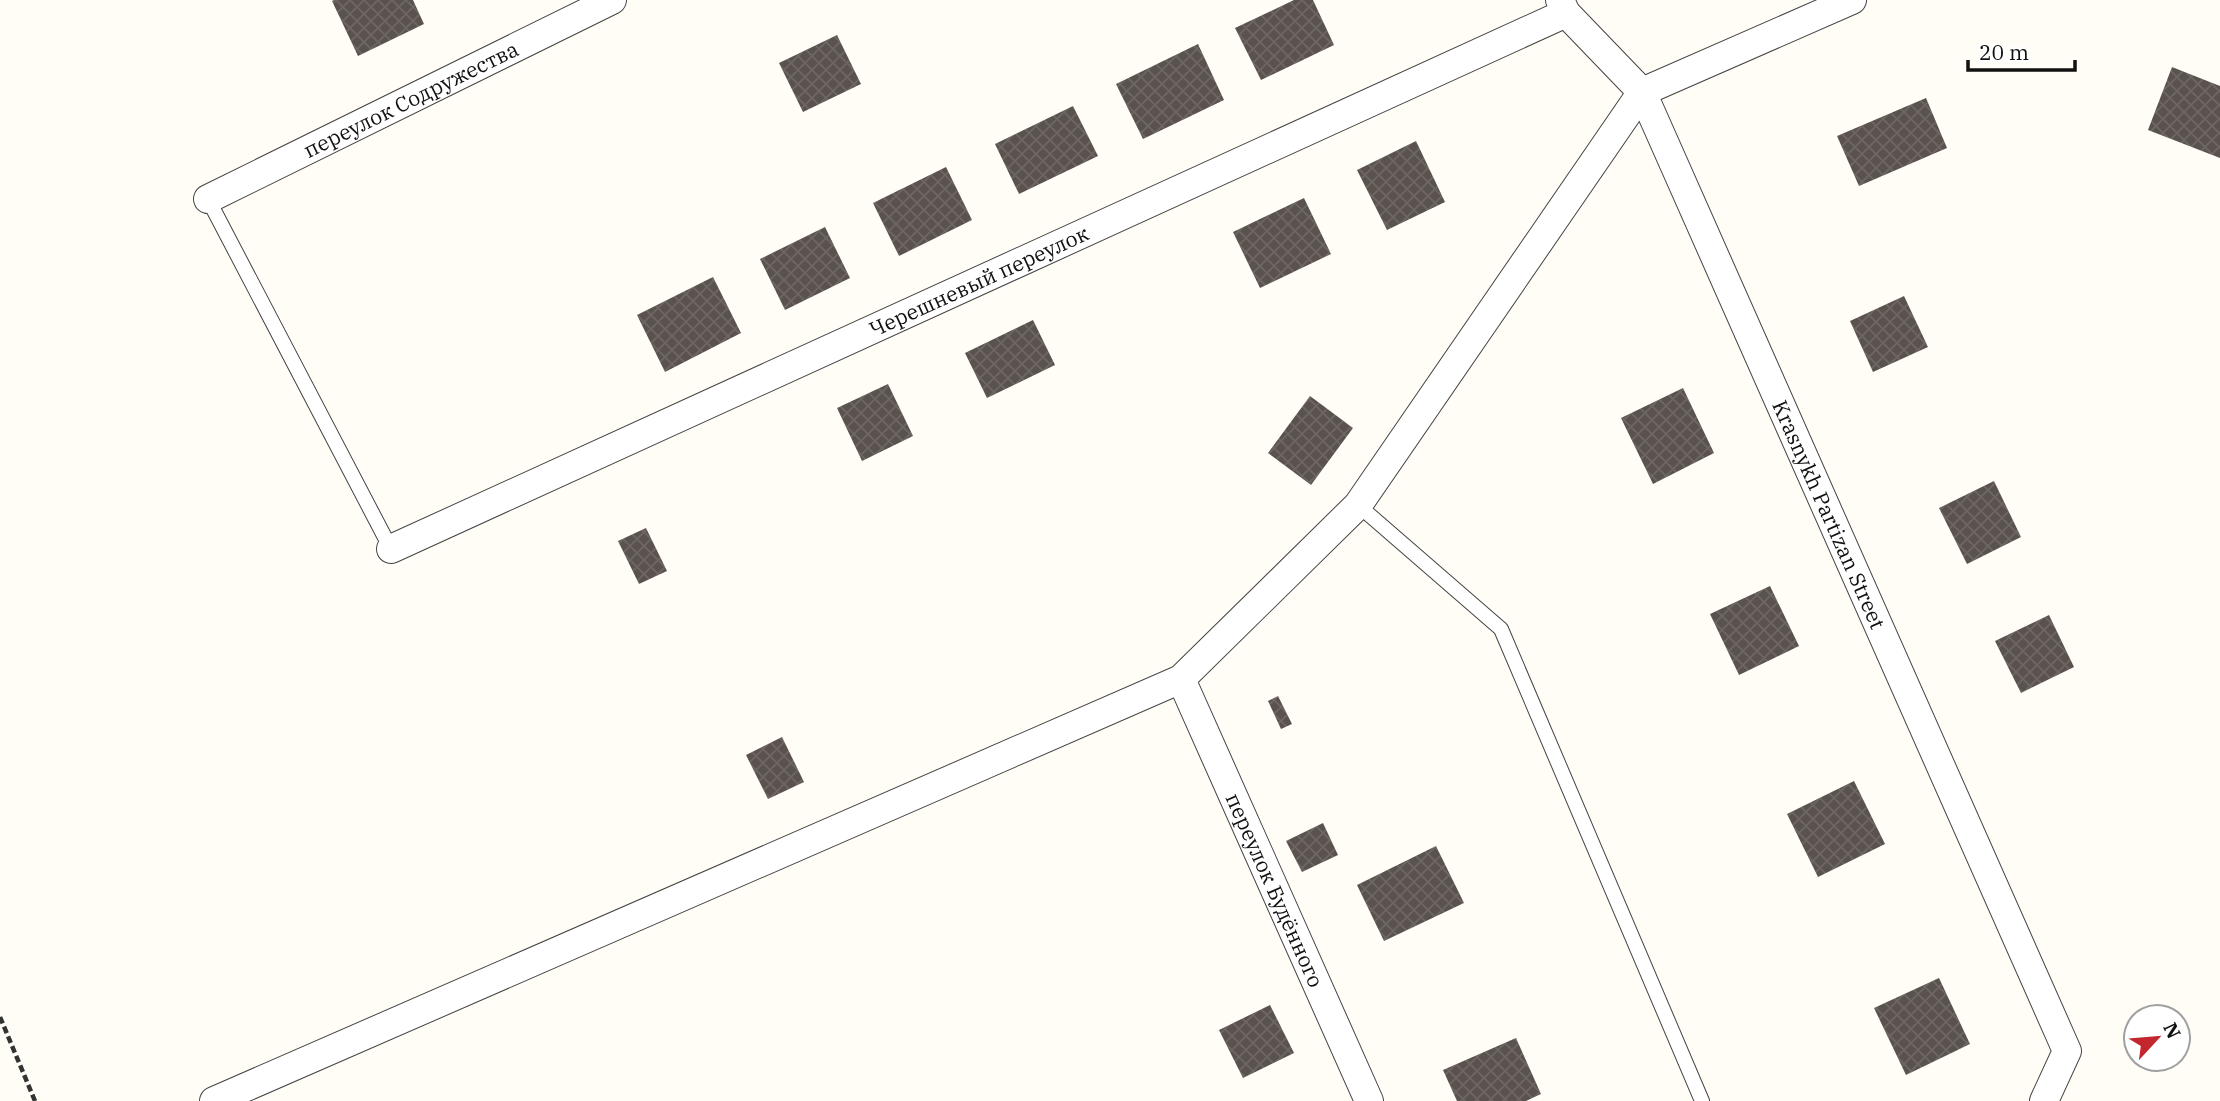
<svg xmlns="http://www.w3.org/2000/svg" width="2220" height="1101" viewBox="0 0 2220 1101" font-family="'IBM Plex Serif',serif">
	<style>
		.building { fill: url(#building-cross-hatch) }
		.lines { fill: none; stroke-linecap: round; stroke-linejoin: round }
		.lane-casing { stroke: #444; stroke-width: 16 }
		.street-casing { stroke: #444; stroke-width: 30 }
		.path { stroke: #333; stroke-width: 4.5; stroke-dasharray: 7 3.5; stroke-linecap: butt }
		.lane { stroke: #fff; stroke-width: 14 }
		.street { stroke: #fff; stroke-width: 28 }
		.labels { text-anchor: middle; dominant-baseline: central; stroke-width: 7; stroke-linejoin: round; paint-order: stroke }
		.street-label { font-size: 21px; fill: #111; stroke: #fff }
	</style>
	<defs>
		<pattern id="building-cross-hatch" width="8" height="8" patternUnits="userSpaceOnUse" patternTransform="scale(1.75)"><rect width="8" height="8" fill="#5a524d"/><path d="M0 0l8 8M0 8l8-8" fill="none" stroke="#6d6662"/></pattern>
	</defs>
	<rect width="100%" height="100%" fill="#fffdf5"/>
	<path class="building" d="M334 0H413L424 24 358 56 332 1Z
		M1294 0H1313L1334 45 1261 80 1235 28Z
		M837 35 861 84 803 112 779 63Z
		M1198 44 1224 100 1143 139 1116 84Z
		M2172 67 2220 86V158L2148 130Z
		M1926 98 1947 148 1859 186 1837 136Z
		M1073 106 1098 156 1019 194 995 144Z
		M1416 141 1445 202 1387 230 1357 170Z
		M946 167 972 220 899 256 873 203Z
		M1304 198 1331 254 1260 288 1233 232Z
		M825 227 850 278 785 310 760 259Z
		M713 277 741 333 665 372 637 315Z
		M1904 296 1928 347 1873 372 1850 321Z
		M1033 320 1055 365 987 398 965 353Z
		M888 384 913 436 862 461 837 408Z
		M1683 388 1714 453 1653 484 1621 418Z
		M1310 396 1353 428 1311 485 1268 453Z
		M1994 481 2021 537 1967 564 1939 508Z
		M646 528 667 571 639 584 618 541Z
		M1770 586 1799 646 1739 675 1710 614Z
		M2049 615 2074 667 2021 693 1995 641Z
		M1278 696 1292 724 1281 729 1268 701Z
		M782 737 804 782 768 799 746 755Z
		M1854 781 1885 844 1818 877 1787 814Z
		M1323 823 1338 855 1302 872 1286 841Z
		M1436 846 1464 903 1384 941 1357 885Z
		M1939 978 1970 1044 1906 1075 1874 1008Z
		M1270 1005 1294 1053 1243 1078 1219 1030Z
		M1516 1038 1541 1094 1526 1101H1457L1443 1070Z"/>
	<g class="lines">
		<g class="lane-casing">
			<path id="lane" d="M208 199 391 549
				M1358 505 1501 629 1702 1101"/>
		</g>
		<g class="street-casing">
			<g id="street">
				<path id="s1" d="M1560 0 1566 13 1642 92 2067 1051 2044 1101"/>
				<path id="s2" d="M208 199 612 0"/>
				<path id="s3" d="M391 549 1566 13"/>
				<path id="s4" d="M1181 679 1369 1101"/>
				<path d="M214 1101 1181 679 1358 505 1642 92 1852 0"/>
			</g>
		</g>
		<path class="path" d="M0 1017 35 1101"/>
		<use href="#lane" class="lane"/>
		<use href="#street" class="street"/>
	</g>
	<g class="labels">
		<g class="street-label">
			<text stroke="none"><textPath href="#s2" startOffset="226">переулок Содружества</textPath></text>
			<text stroke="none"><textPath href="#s3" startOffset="646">Черешневый переулок</textPath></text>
			<text stroke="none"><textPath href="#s1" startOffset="586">Krasnykh Partizan Street</textPath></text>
			<text stroke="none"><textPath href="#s4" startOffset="231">переулок Будённого</textPath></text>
		</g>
	</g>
	<g transform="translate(2157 1038) rotate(64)"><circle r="33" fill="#ffffff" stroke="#a0a0a0" stroke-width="2"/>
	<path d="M0-5L12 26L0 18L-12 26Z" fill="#c4262e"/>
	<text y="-10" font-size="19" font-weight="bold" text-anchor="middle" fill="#111111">N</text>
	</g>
	<path d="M1968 60v10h107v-10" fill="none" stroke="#111111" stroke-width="3.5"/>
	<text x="1979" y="60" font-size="21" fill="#111111" stroke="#ffffff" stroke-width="5" paint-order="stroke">20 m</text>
</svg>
